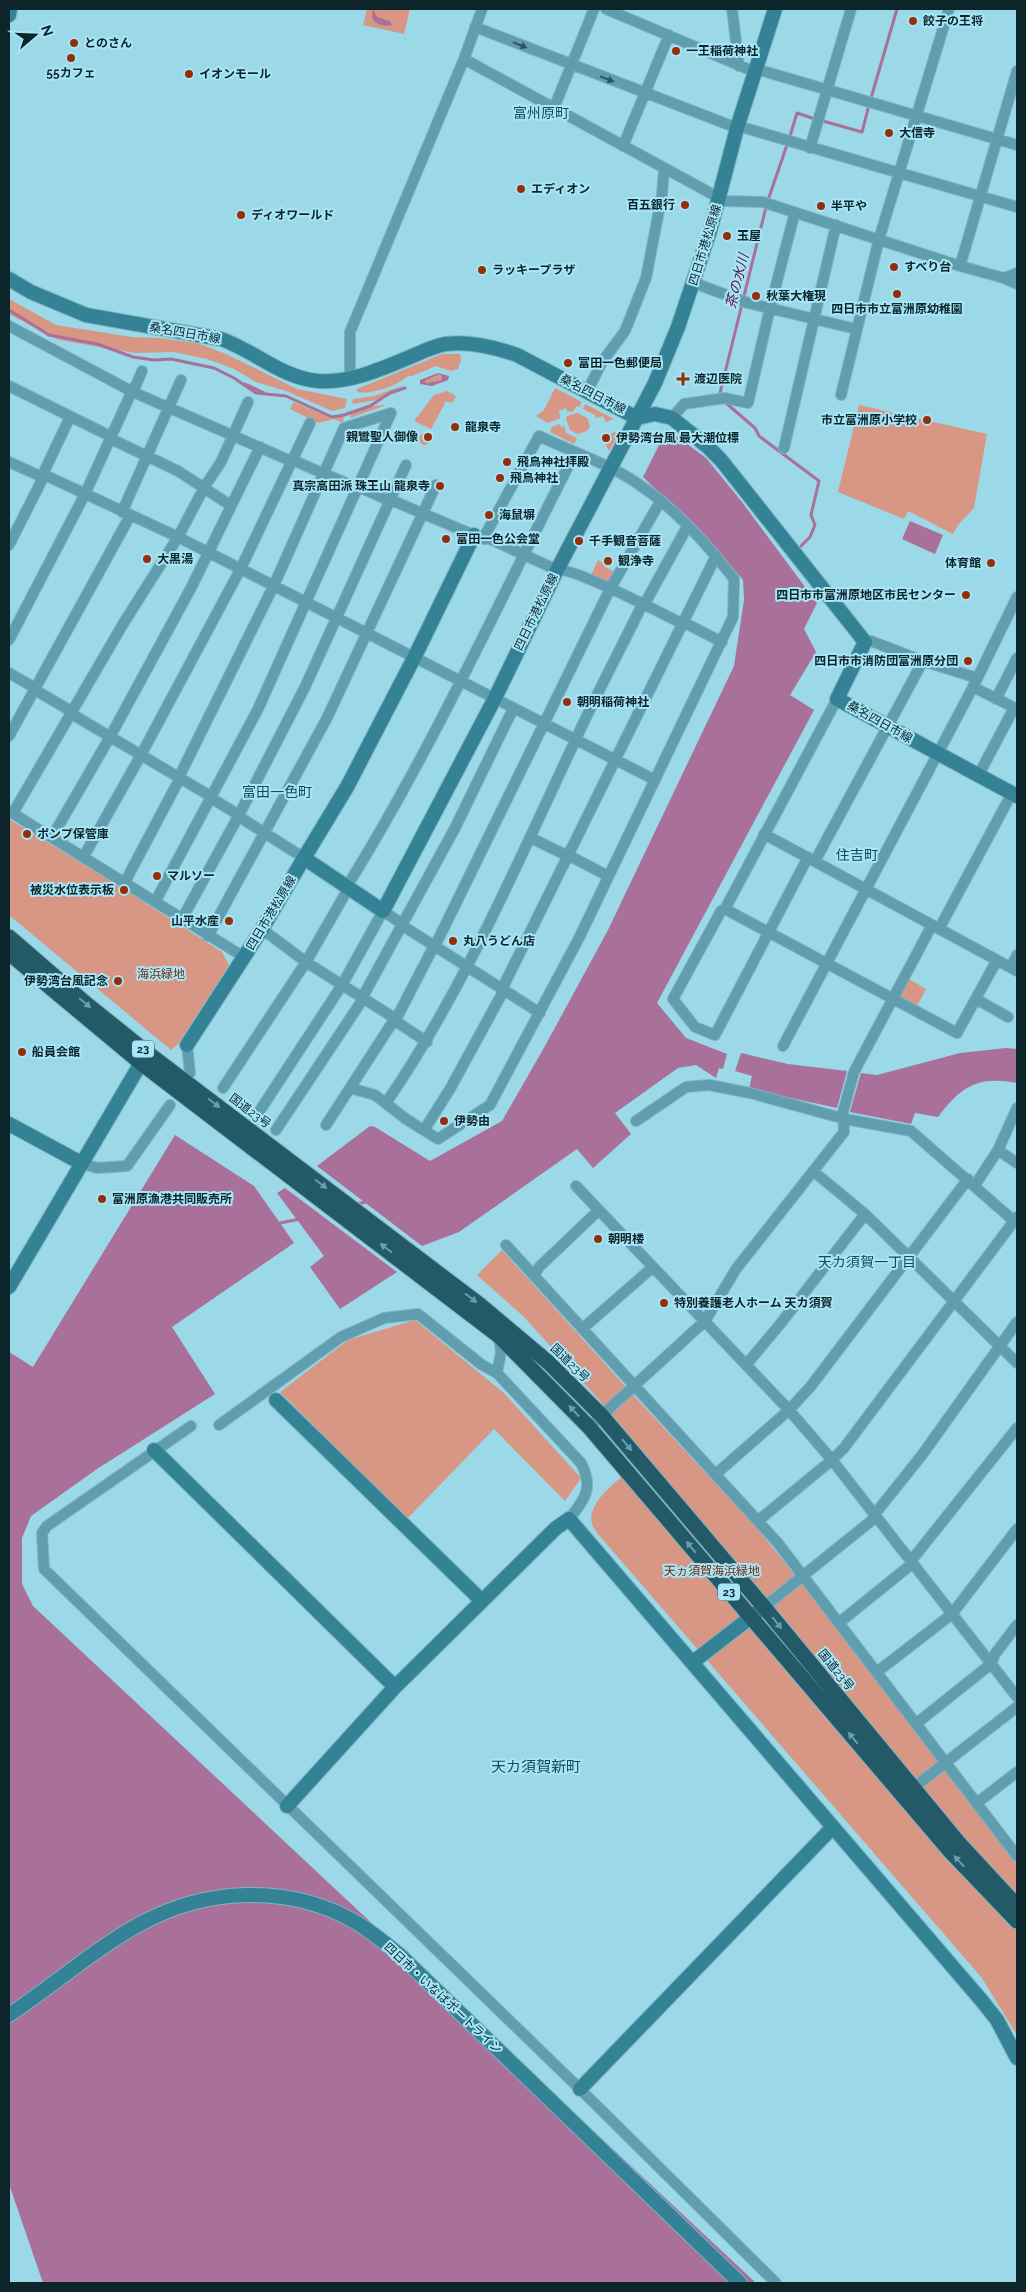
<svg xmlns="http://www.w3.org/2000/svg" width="1026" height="2292" viewBox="0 0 1026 2292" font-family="Raleway,'Noto Sans JP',sans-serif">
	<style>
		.green { fill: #d79784 }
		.water { fill: #a97099; fill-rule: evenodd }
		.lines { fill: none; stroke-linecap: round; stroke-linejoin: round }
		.stream { stroke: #a97099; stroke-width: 3 }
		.street-casing { stroke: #7eb4c2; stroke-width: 12 }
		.secondary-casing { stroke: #7eb4c2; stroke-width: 16 }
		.highway-casing { stroke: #7eb4c2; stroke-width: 17 }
		.street { stroke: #609dae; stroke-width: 10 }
		.secondary { stroke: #338296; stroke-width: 14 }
		.highway { stroke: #245a67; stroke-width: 15 }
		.oneway { fill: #2e555f }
		.oneway2 { fill: #66a0ae }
		.poi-dot { fill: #952e0a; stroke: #a8e5f6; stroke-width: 2 }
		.labels { text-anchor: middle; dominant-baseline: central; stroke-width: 4; stroke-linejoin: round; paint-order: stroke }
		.shield { fill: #a8e5f6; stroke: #3b5f68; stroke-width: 1 }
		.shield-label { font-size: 11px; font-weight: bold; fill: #0c252b }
		.poi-label { font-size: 12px; font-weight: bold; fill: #0c252b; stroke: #a8e5f6; text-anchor: start }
		.street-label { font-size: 12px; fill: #0c252b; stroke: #a8e5f6 }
		.park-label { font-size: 12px; fill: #79270c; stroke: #a8e5f6 }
		.neighbourhood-label { font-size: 14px; fill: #0c4e5c; stroke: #a8e5f6 }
		.water-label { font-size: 14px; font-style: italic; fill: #59144b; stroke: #a8e5f6 }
		.quarter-label { font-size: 15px; fill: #0c4e5c; stroke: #a8e5f6 }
	</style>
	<rect width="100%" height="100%" fill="#9bd8e8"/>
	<path class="green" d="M367 9H410L404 34 363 25Z
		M9 299 56 325 132 337 159 338 197 343 226 354 297 389 347 399 345 408 332 411 286 391 256 382 234 369 207 359 174 352 135 353 59 340 9 314Z
		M442 354H460L461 360 458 369 451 371 436 366 412 376H408C398 385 372 395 357 392V389Z
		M439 374 442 376V380L426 383 425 381Z
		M404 385 377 400 352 404 353 399 374 396Z
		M555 388 582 402 579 407 576 406 573 412 567 411 566 408 559 411 560 418 548 423 536 416 544 410Z
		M447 391 456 396 452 403 446 401 431 429 414 421 434 395Z
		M294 402 331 418 344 416 343 423 334 419 318 423 290 409Z
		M585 404 614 419 606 422 603 416 596 418 595 415 583 409Z
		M384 405V406L350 418 351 412 372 406Z
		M859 405 987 434 974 508 958 525 953 534 908 511 904 519 838 492Z
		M578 413 587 418 590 426 587 431 577 434 570 430 566 419 567 416Z
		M560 424 561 427 564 426 566 433 577 438 574 444 550 432 552 427Z
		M614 432 619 434 609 451 602 438Z
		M419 439a6 6 0 1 1 12 0a6 6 0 1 1-12 0Z
		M598 560 606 565 605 567 615 572 610 583 591 575Z
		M9 819 108 879 222 952 229 965 179 1043 171 1050 9 915Z
		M909 979 926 989 917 1006 900 997Z
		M502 1250 635 1397 756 1527 860 1656 1017 1864V2035L982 1978 597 1533C595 1530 592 1526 592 1523 585 1500 630 1471 645 1459L610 1418 601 1402 525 1318 477 1275Z
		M415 1320 504 1393 581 1478 565 1501 494 1429 407 1519 280 1392 348 1340Z"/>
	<path class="water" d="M373 9 377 17 390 21 392 25C385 27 376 25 372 18Z
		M438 373 449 376 448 380 432 386 420 384V380ZM439 374 442 376V380L426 383 425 381Z
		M667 429 706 458 742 502 817 603 804 629 816 652 790 695 814 710 657 1003 686 1038 727 1054 723 1069 719 1068 716 1078 696 1065 678 1068 615 1113 631 1134 593 1168 577 1149 459 1232 422 1246 317 1166 370 1126 375 1127 430 1161 502 1121 545 1046 608 930 734 666 744 600 743 580 706 538 643 477Z
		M910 521 943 535 935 554 902 539Z
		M1006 1048 1017 1049V1083C977 1076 962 1086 938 1117L915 1113 911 1124 850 1112 861 1073 877 1075 960 1053Z
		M741 1053 788 1064 847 1071 837 1108 749 1089 752 1076 735 1071Z
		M175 1135 254 1186 294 1243 172 1327 215 1394 97 1469 31 1516 22 1538V1584L33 1606 756 2283H43L9 2184V1352L33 1367Z
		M285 1188 397 1272 340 1309 310 1267 324 1256 277 1193Z"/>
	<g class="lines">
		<path class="stream" d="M871 98 897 9
			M823 121 862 132 869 105
			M790 136 797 113 815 119
			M9 310 49 335 97 344 133 357 154 360 171 359 214 368 234 378 256 393 286 396 332 417 344 415 370 406 390 393 405 388
			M245 384 264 393
			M719 397 767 203 787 145
			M726 403 755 428 759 436 819 481 811 515 815 525 810 537 801 546
			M355 1205 368 1201
			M280 1223 300 1219"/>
		<g class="street-casing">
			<path id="street" d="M606 9 755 72
				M732 9 739 66
				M475 27 737 128
				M464 59 725 201 763 202 772 205 960 266 1004 278 1017 284
				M756 69 1017 145
				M554 108 594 9
				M738 126 1017 207
				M623 146 669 35
				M810 148 851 9
				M960 266 1017 71
				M1004 278 1017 273
				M694 283 748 303 856 329
				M9 326 133 392 291 461
				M350 378V332L464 59 482 9
				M9 386 112 437
				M133 392 142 371
				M587 392 602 362 625 331 646 278 662 195 664 169
				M841 395 879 239 949 9
				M672 418 684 404 725 398 748 403 770 308 795 212
				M111 439 178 471 230 505
				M784 448 836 225
				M292 460 358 488
				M9 462 40 476H47L178 537 655 780
				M42 476 70 417
				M359 487 390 501
				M391 500 483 539H490L557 570C573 567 663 614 683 624
				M122 512 181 380
				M9 545 44 476
				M644 605 687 527
				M683 622 722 642
				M9 640 85 494 132 391
				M865 642 871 641 923 661 977 678
				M9 673 35 688
				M973 687 1017 709
				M35 690 71 711
				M996 699 1017 658
				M70 713 212 797
				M9 736 130 516
				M978 776 1014 708
				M179 777 274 585 344 428 391 413
				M211 798 239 815
				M9 811 244 957
				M13 813 123 624 178 537 205 486 221 462 248 402
				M238 816 304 858
				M764 834 1017 971
				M52 837 110 737 192 586 260 447
				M531 838 568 856
				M568 855 608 876
				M84 856 141 755 241 568 310 423
				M808 857 715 1035 695 1027 673 999 721 911 725 909 837 699
				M815 861 923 661
				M125 882 180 778
				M346 888C433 748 500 599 575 453
				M155 902 258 709 391 413
				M725 909 957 1033 997 960
				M182 919 239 815 305 687 406 465
				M403 926 540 1013
				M262 929 306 962 396 1019
				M939 929 1012 793
				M208 936 327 718 436 485
				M435 946 610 589 661 500
				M1011 967 1017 955
				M502 989 715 558
				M362 998 455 828 513 709
				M976 999 1008 1017
				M395 1021 434 946
				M187 1045 190 1073
				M783 1046 973 687 1017 597
				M223 1088 306 962 348 889
				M350 1088 375 1095 406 1119 438 1139 490 1105 579 938 733 617 734 579C701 536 659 491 609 467 586 456 562 447 539 436L483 539
				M386 1103C463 991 517 864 575 741 596 695 620 650 642 605
				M257 1115 342 985 383 911 404 925
				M636 1121 686 1087 709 1085 750 1093 845 1119 911 1131 1014 1221
				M326 1125 394 1020 427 1042
				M276 1130 363 999
				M424 1130 450 1089 504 990
				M998 1150 1017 1108
				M81 1163 97 1168 127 1166 170 1105
				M813 1171 865 1214 1017 1363
				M975 1185 998 1150 1017 1163
				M576 1186 789 1410 832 1460 1017 1697
				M506 1245 777 1542 1017 1856
				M534 1276 539 1267 599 1210
				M582 1329 653 1267
				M746 1365 781 1323 865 1214
				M497 1373 501 1352 499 1336
				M219 1425 341 1337 384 1318 418 1314 482 1365 497 1373 581 1463C594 1488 585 1499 569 1519
				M191 1426 47 1526 42 1533 44 1569 580 2089 776 2283
				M589 1427 705 1321 736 1269 844 1132 843 1112 854 1072 932 925
				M717 1473 789 1410 811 1386 968 1179
				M874 1515 922 1455 1017 1322
				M759 1520 832 1460 844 1448 1017 1217
				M911 1561 1017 1428
				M764 1607 876 1517
				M840 1622 913 1563
				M877 1672 952 1614 1017 1529
				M917 1723 991 1664 995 1654 1017 1625
				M913 1788 1017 1707
				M977 1803 1017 1772"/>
		</g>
		<g class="secondary-casing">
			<path id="secondary" d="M9 15 10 9
				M9 279 31 292 86 315 221 339C255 351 282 378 318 381 351 383 381 369 410 357 422 352 433 346 446 344 470 341 494 347 517 355L637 418 655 414 672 418 708 447 721 460 865 642 837 699 1017 796
				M304 858 347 787 415 656 474 535
				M187 1045 262 929 304 858 383 911 495 698 557 570 655 383 678 327 710 231 737 128 775 9
				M9 1124 81 1163
				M9 1287 141 1063
				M276 1400 482 1601
				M154 1450 395 1687
				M693 1662 764 1607
				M287 1806 395 1687 556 1528 569 1519 982 2001 997 2020 1017 2058
				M9 2015C53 1986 94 1949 140 1924 206 1888 286 1884 352 1920 370 1930 385 1943 401 1956L740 2283
				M580 2089 833 1827"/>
		</g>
		<g class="highway-casing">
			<path id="highway" d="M9 937 84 1002 150 1055 480 1305 549 1363 602 1416 764 1607 958 1842 1017 1906
				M9 953 141 1063 499 1336 589 1427 949 1850 1017 1921"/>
		</g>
		<use href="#street" class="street"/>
		<use href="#secondary" class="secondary"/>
		<use href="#highway" class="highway"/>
	</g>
	<defs><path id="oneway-solid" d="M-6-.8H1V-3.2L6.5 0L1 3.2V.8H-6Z" transform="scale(1.25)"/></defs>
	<g class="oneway">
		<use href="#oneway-solid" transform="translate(520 45) rotate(22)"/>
		<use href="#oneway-solid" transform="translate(607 79) rotate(21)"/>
	</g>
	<g class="oneway2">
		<use href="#oneway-solid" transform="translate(85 1003) rotate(40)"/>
		<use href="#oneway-solid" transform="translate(214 1103) rotate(37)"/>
		<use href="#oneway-solid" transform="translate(321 1184) rotate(37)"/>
		<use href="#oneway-solid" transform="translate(386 1248) rotate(-143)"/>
		<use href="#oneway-solid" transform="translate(471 1298) rotate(37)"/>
		<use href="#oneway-solid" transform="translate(574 1411) rotate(-133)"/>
		<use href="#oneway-solid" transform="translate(627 1445) rotate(50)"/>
		<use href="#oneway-solid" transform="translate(691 1547) rotate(-130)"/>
		<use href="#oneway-solid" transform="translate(777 1623) rotate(51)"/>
		<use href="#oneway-solid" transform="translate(853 1738) rotate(-130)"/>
		<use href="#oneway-solid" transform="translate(959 1861) rotate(-132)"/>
	</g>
	<g class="poi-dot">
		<circle cx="913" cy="21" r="5"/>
		<circle cx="74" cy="43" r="5"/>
		<circle cx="676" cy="51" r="5"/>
		<circle cx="71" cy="58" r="5"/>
		<circle cx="189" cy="74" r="5"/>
		<circle cx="889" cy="133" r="5"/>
		<circle cx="521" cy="189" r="5"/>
		<circle cx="685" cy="205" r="5"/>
		<circle cx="821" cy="206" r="5"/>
		<circle cx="241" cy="215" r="5"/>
		<circle cx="727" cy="236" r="5"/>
		<circle cx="894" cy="267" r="5"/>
		<circle cx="482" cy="270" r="5"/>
		<circle cx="897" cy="294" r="5"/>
		<circle cx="756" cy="296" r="5"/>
		<circle cx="568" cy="363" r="5"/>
		<path d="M680.5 371.5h5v5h5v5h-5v5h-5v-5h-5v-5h5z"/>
		<circle cx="927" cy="420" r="5"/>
		<circle cx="455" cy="427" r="5"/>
		<circle cx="428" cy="437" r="5"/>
		<circle cx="606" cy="438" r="5"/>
		<circle cx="507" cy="462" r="5"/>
		<circle cx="500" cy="478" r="5"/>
		<circle cx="440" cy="486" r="5"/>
		<circle cx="489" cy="515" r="5"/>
		<circle cx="446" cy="539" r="5"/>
		<circle cx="579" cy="541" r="5"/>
		<circle cx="147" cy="559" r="5"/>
		<circle cx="608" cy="561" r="5"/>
		<circle cx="991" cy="563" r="5"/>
		<circle cx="966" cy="595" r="5"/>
		<circle cx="968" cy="661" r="5"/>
		<circle cx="567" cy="702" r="5"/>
		<circle cx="27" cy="834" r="5"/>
		<circle cx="157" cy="876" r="5"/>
		<circle cx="124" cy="890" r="5"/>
		<circle cx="229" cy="921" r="5"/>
		<circle cx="453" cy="941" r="5"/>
		<circle cx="118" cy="981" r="5"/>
		<circle cx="22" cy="1052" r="5"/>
		<circle cx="444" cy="1121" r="5"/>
		<circle cx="102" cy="1199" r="5"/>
		<circle cx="598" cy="1239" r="5"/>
		<circle cx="664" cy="1303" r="5"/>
	</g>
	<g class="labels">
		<g class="shield">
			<rect x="132" y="1040.5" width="22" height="17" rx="4"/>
			<rect x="718" y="1583.5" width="22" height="17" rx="4"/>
		</g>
		<g class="shield-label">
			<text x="143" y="1049">23</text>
			<text x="729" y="1592">23</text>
		</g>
		<g class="poi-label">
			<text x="923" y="21">餃子の王将</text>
			<text x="84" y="43">とのさん</text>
			<text x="686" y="51">一王稲荷神社</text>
			<text x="71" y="73" text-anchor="middle">55カフェ</text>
			<text x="199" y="74">イオンモール</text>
			<text x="899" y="133">大信寺</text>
			<text x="531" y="189">エディオン</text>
			<text x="675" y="205" text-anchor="end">百五銀行</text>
			<text x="831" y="206">半平や</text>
			<text x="251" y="215">ディオワールド</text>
			<text x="737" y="236">玉屋</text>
			<text x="904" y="267">すべり台</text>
			<text x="492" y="270">ラッキープラザ</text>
			<text x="766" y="296">秋葉大権現</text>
			<text x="897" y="309" text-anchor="middle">四日市市立富洲原幼稚園</text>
			<text x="578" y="363">富田一色郵便局</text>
			<text x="694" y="379">渡辺医院</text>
			<text x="917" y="420" text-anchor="end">市立富洲原小学校</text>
			<text x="465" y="427">龍泉寺</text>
			<text x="418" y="437" text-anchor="end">親鸞聖人御像</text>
			<text x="616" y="438">伊勢湾台風 最大潮位標</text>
			<text x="517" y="462">飛鳥神社拝殿</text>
			<text x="510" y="478">飛鳥神社</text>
			<text x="430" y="486" text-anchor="end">真宗高田派 珠王山 龍泉寺</text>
			<text x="499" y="515">海鼠塀</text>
			<text x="456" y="539">富田一色公会堂</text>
			<text x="589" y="541">千手観音菩薩</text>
			<text x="157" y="559">大黒湯</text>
			<text x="618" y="561">観浄寺</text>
			<text x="981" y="563" text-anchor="end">体育館</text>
			<text x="956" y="595" text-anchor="end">四日市市富洲原地区市民センター</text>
			<text x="958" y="661" text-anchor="end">四日市市消防団富洲原分団</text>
			<text x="577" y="702">朝明稲荷神社</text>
			<text x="37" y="834">ポンプ保管庫</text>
			<text x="167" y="876">マルソー</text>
			<text x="114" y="890" text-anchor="end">被災水位表示板</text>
			<text x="219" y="921" text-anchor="end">山平水産</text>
			<text x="463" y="941">丸八うどん店</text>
			<text x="108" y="981" text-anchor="end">伊勢湾台風記念</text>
			<text x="32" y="1052">船員会館</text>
			<text x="454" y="1121">伊勢由</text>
			<text x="112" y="1199">富洲原漁港共同販売所</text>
			<text x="608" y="1239">朝明楼</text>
			<text x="674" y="1303">特別養護老人ホーム 天カ須賀</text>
		</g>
		<g class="street-label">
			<text transform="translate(705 245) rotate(-73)">四日市港松原線</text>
			<text transform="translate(185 333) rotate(10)">桑名四日市線</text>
			<text transform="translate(593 394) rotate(27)">桑名四日市線</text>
			<text transform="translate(536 612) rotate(-64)">四日市港松原線</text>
			<text transform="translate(880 722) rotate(29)">桑名四日市線</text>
			<text transform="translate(271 913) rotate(-59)">四日市港松原線</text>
			<text transform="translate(250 1111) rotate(37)">国道23号</text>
			<text transform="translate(570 1363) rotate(44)">国道23号</text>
			<text transform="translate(836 1670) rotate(51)">国道23号</text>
			<text transform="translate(443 1998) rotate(43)">四日市・いなばポートライン</text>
		</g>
		<g class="park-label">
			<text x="161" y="974">海浜緑地</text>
			<text x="712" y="1571">天ヵ須賀海浜緑地</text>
		</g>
		<g class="neighbourhood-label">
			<text x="541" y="113">富州原町</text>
			<text x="277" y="792">富田一色町</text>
			<text x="857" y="855">住吉町</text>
			<text x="867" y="1262">天カ須賀一丁目</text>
		</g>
		<g class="water-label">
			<text transform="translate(737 281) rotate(-76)">茶の水川</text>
		</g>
		<g class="quarter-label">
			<text x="536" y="1767">天カ須賀新町</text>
		</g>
	</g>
	<rect width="1026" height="2292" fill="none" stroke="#0c252b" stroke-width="20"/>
	<g transform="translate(35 35) rotate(71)" stroke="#a8e5f6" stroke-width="4" paint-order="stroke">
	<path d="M0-4L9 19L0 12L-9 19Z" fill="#0c252b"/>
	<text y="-8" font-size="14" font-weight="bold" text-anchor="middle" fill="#0c252b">N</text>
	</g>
</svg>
